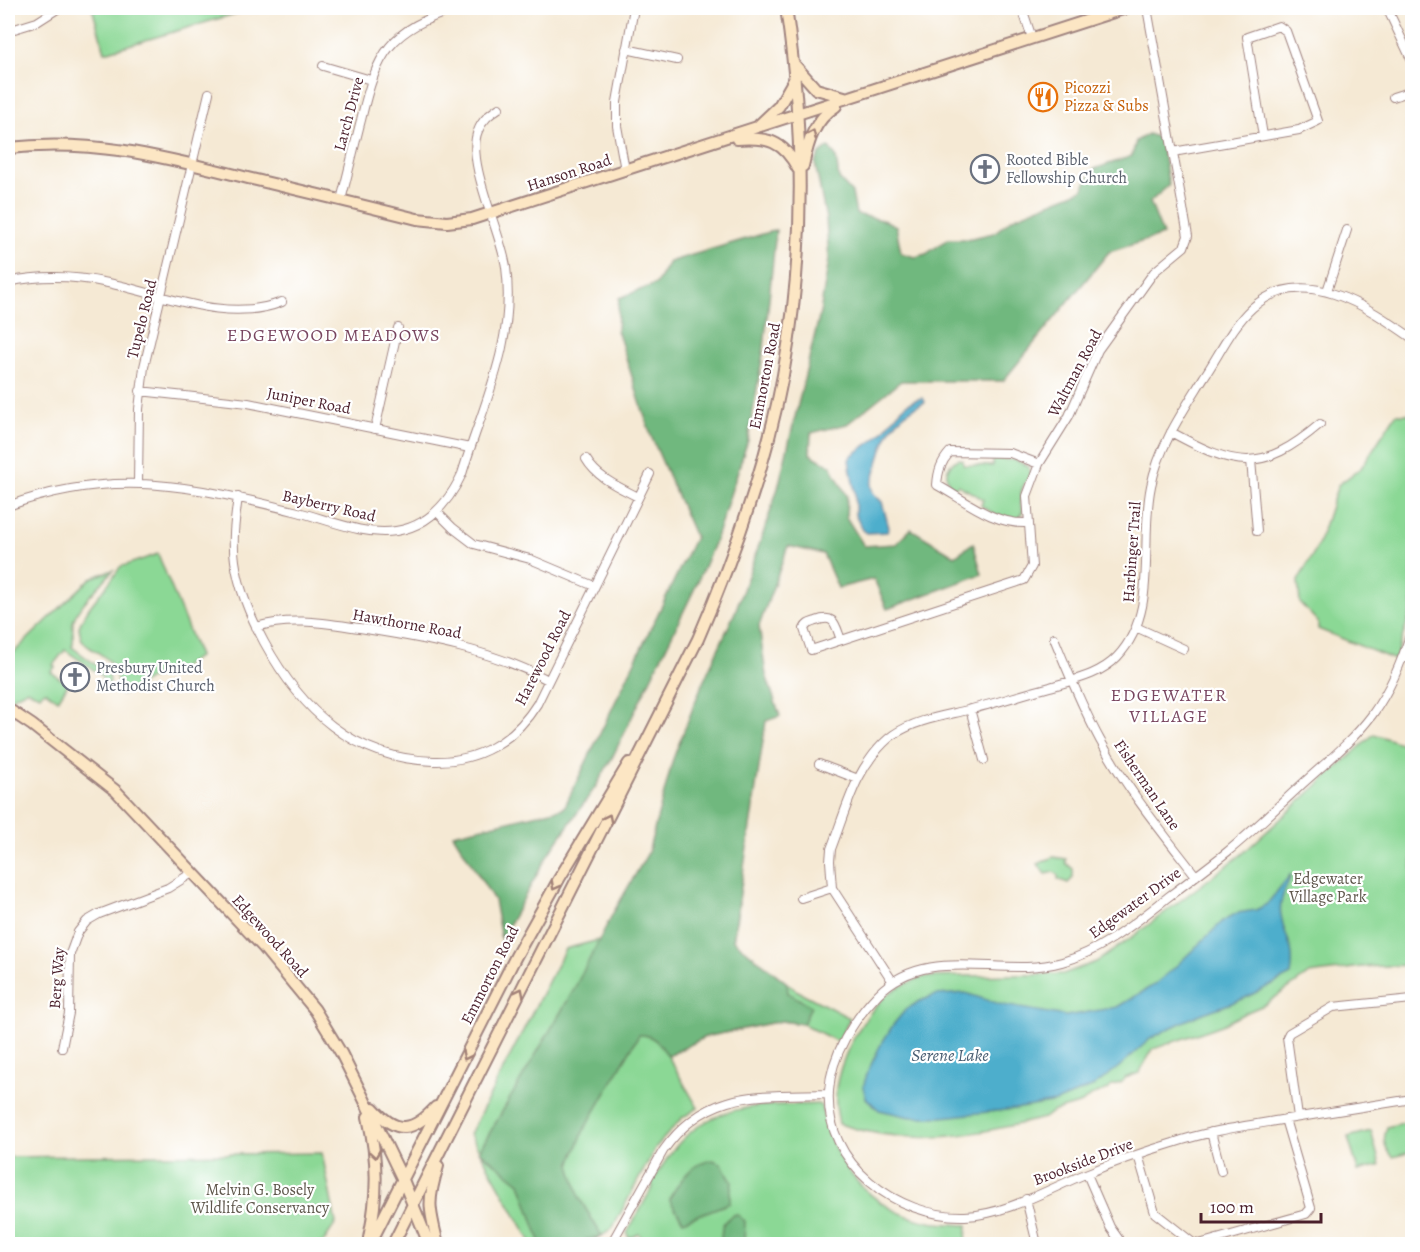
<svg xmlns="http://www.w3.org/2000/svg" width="1420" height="1252" viewBox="0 0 1420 1252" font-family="Alegreya,serif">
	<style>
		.green { fill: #8bd895; stroke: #6a7c60; stroke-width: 1.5 }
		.forest { fill: #70b87e; stroke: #5d6c54; stroke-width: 1.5 }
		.water { fill: #4daecc; stroke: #4c667c; stroke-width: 1.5 }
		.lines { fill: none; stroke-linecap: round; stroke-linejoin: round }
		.street-casing { stroke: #a08480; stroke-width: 10 }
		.secondary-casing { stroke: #a08480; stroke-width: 14 }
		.street { stroke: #fff; stroke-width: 8 }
		.secondary { stroke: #fce6c4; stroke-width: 10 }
		.oneway { stroke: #a38278 }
		.labels { text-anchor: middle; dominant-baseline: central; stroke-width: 4.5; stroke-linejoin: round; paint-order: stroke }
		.food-label { font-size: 16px; fill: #c56008; stroke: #fff; text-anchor: start }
		.street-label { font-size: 16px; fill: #4a1f2b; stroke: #fff }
		.worship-label { font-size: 16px; fill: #5b616d; stroke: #fff; text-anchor: start }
		.park-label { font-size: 16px; fill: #5e564b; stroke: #fff }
		.neighbourhood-label { font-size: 18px; letter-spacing: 1.5px; fill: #794660; stroke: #fff }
		.water-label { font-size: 18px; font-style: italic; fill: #4b5f73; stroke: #fff }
	</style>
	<rect width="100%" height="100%" fill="#fff"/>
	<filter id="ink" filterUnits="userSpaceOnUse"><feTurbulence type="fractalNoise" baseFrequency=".0167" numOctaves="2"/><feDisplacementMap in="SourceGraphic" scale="12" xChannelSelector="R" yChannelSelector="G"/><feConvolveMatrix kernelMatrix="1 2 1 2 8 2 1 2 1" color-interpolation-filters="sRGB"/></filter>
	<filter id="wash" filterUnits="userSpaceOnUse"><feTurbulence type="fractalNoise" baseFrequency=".008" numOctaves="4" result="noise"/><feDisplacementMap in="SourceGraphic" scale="24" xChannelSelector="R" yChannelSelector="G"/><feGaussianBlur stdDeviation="1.35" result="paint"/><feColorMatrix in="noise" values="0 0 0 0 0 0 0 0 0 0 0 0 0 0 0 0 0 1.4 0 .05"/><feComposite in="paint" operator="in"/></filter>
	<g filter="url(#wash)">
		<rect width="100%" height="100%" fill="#f5e9d4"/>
		<path class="green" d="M92 8H255L105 52Z
			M1396 414H1412V608L1395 660 1318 629V622L1300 603 1298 581 1318 545 1338 485 1361 468Z
			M959 459 963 460V465L993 466V460L995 459 1015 460 1028 466 1031 474C1022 485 1017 498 1023 511L1017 520 998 516 981 506 983 499 958 485 953 489C943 478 945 465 959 459Z
			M158 554 199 656 179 670 171 667 122 695 117 691C119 678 114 664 103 656 96 650 88 649 83 641 80 638 80 632 79 627 87 604 108 588 120 567Z
			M113 570C102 585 80 603 74 619 70 629 76 638 72 647L109 675 110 682 109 685 104 682 101 675 65 650 53 665 55 667 51 672 68 684 58 700 45 691 40 695 26 690 8 700V658L91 578Z
			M1374 734 1412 747V965L1361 967 1309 974 1264 1005 1245 1013 1222 1025 1153 1049 1139 1073 1125 1078 1122 1082 1111 1086 1108 1090 1090 1096 1082 1103 1052 1112 1044 1118C972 1136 912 1148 839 1124 836 1110 834 1092 838 1078 845 1049 864 1015 887 995 898 986 911 981 924 977L1063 974 1096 962 1131 938 1242 854Z
			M1053 857 1066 859V863L1073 869V878L1068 883 1058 879V875L1054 872 1046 874 1038 864Z
			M739 903 733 941 796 990 850 1018 838 1042 803 1024 781 1021 705 1037 668 1056 698 1108 682 1118 656 1147 612 1229 608 1232 588 1244H532L470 1134 565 949Z
			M818 1104 821 1106C833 1164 869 1210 929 1222 942 1224 954 1224 967 1225L966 1241 960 1244H646L639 1234 630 1238 628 1237 627 1233 653 1186 651 1183C661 1169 669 1153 681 1141 719 1101 768 1106 818 1104Z
			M1406 1122H1412V1152L1393 1157C1384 1147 1382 1140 1387 1127Z
			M1371 1131 1380 1165 1358 1171 1348 1137Z
			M322 1153 336 1223 322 1244H8V1157Z"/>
		<path class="forest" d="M1148 134 1160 138 1169 185 1150 202 1163 235 1109 252 1003 381H901L847 424 811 433 810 454 831 466 847 496 846 517 864 546 896 544 911 529 955 556 973 543 982 574 887 609 874 579 838 588 823 554 788 546 759 626 766 675 780 716 766 721 733 940 787 983 788 993 811 1006 803 1024 781 1021 705 1037 668 1056C660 1045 654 1034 639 1035L584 1130 570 1165 580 1199 602 1236 585 1240V1244H541L520 1183 479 1151 572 993 613 913 648 853 673 759 701 687 735 612 763 534 778 488 820 313 829 259 826 219 815 163 820 154 829 147 836 157 839 179 852 193 856 214 886 221 896 226 901 253 915 257 926 254 948 239H967L994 233 1013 218 1082 190 1094 169 1132 156 1136 141Z
			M776 230 764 348 748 440 715 541 694 590 613 756 596 786 549 853 501 939 494 900 453 834 564 808 695 537 651 436 617 330 619 298 656 284 669 262Z
			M713 1160 721 1163 732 1182 730 1194V1203L683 1221 669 1199C681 1180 689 1164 713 1160Z
			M736 1214 745 1221 744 1244H717L721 1242C722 1225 720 1222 736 1214Z"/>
		<path class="water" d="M923 398 925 402C882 422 885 446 871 485L873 493 882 502 889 528 887 532 867 533 863 530 855 515V493L849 460 851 456C860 449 871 443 879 435 894 421 901 401 923 398Z
			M1291 874C1287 887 1278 901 1281 915 1285 941 1296 944 1291 975L1243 999 1198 1015 1168 1029 1150 1039 1119 1067 1094 1086 1056 1102 1015 1109 943 1117H910L879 1110 866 1098 863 1087 868 1071 880 1046 893 1025 906 1009 920 1001 936 995 965 993 1003 1005 1066 1016 1117 1007 1154 985 1173 969 1224 920 1237 913 1256 910 1267 904Z"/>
	</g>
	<g filter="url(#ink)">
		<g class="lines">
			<g class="street-casing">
				<path id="street" d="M1022 8 1032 38
					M1387 8 1412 61
					M8 31 37 22 59 8
					M626 49 677 60
					M323 66 371 80
					M1393 97 1412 91
					M1173 152 1299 130 1318 121 1286 31 1279 26 1247 37 1263 136
					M625 170 617 126V102L634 8
					M341 200C348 174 354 147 361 120 377 52 389 30 458 8
					M8 282C40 275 75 276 108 283 163 294 226 324 282 302
					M1327 291 1347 230
					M140 391 248 403 470 448
					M375 429 398 328
					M1171 432C1235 467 1261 474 1320 424
					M586 459C597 478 619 487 638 497
					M1251 460 1257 531
					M138 483 139 409 144 367 209 93
					M238 497C235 519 232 540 235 561 239 590 250 616 264 642 301 710 353 759 434 761 478 762 514 741 537 704L650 474
					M8 506C114 467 193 486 298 512 329 520 364 536 396 531 428 526 449 502 462 474 483 404 516 343 506 267 501 232 465 161 478 131 482 120 490 114 499 108
					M437 512 453 528 474 544 530 559 594 586
					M1028 523C994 525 966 501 937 485 938 471 941 462 950 452L1010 453 1039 464
					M256 627C293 616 329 624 366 629 429 639 491 650 548 680
					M1138 628 1184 649
					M1412 629C1403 659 1391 689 1372 715 1351 743 1324 764 1298 788 1275 809 1252 832 1227 852 1208 867 1188 882 1168 897 1136 922 1102 951 1062 962 1002 979 928 943 878 994 854 1019 831 1055 829 1091 824 1164 897 1218 965 1216 1004 1215 1047 1190 1083 1175 1112 1163 1143 1152 1173 1143 1208 1131 1245 1126 1281 1120 1325 1113 1369 1106 1412 1099
					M1054 638C1068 672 1082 707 1100 740 1126 788 1162 832 1196 876
					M841 640C835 624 835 614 816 621 810 623 807 623 804 629L811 650 1024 580 1032 566 1027 496 1039 464 1069 416 1098 350 1154 272 1184 247 1188 236 1147 8
					M1403 657 1412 660
					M970 709 984 760
					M819 764 858 779
					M801 898 832 888
					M893 982 832 888 830 861 831 849C840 826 847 801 858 779 866 763 879 745 893 735 915 720 943 716 968 710 996 703 1023 694 1050 687 1073 680 1100 675 1117 657 1160 612 1139 542 1151 486 1159 446 1183 411 1204 377 1219 355 1232 326 1252 308 1303 262 1368 307 1412 338
					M62 1048 69 1013 70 954 78 932 87 921 99 914 168 888 192 873
					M1298 1117 1287 1037 1289 1033 1333 1007 1412 999
					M1211 1132 1221 1171
					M1138 1155 1155 1213 1193 1243 1199 1244
					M1087 1174 1110 1227 1122 1244
					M1026 1199 1037 1244
					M611 1244 663 1151C707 1088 761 1096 829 1094
					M1199 1244 1306 1214 1311 1208 1285 1119"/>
			</g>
			<g class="secondary-casing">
				<path id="secondary" d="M794 64 816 89 848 98
					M759 125 779 106 795 78
					M737 139C767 137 783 140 798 169
					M8 148C96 138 167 158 252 179 307 192 362 205 417 219L447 222 472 219 1126 8
					M803 166C808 142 814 120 836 106
					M8 709 32 725 116 791 264 948 315 1010 341 1053 363 1097 403 1180 429 1244
					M373 1108C397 1135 413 1132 436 1107
					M368 1117C378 1161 378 1194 369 1238
					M438 1166C427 1202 429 1208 438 1244
					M370 1244 516 956 559 879 629 763
					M393 1244 698 639C735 554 766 466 783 375 805 255 804 128 786 8"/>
			</g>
			<use href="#street" class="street"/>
			<use href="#secondary" class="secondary"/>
		</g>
		<defs><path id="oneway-chevron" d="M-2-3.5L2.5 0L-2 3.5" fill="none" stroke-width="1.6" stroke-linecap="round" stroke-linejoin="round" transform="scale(1.5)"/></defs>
		<g class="oneway">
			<use href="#oneway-chevron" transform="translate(812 134) rotate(-66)"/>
			<use href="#oneway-chevron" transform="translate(608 818) rotate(-63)"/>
			<use href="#oneway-chevron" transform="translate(555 886) rotate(119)"/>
			<use href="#oneway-chevron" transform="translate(520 992) rotate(-63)"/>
			<use href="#oneway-chevron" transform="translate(466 1056) rotate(116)"/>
			<use href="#oneway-chevron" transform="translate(375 1154) rotate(81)"/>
		</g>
	</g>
	<defs>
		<g id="restaurant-ring" transform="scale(1.5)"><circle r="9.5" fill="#fff" stroke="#e8710a" stroke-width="1.5"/><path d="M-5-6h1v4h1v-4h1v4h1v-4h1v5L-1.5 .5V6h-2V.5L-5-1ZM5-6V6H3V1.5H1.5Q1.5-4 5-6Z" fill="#e8710a"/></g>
		<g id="church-ring" transform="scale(1.5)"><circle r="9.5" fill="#fff" stroke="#6b7280" stroke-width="1.5"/><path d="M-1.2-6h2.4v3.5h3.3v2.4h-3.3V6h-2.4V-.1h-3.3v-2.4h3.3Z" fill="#6b7280"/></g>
	</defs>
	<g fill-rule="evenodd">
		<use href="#restaurant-ring" x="1043" y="97"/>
		<use href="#church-ring" x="985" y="169"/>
		<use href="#church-ring" x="75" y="677"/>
	</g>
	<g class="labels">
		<g class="food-label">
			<text x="1064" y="88">Picozzi<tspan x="1064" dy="18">Pizza &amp; Subs</tspan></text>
		</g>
		<g class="street-label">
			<text transform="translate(349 114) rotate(-75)">Larch Drive</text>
			<text transform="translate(569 173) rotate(-18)">Hanson Road</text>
			<text transform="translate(142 319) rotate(-76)">Tupelo Road</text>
			<text transform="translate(1075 373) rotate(-62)">Waltman Road</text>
			<text transform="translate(765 376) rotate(-79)">Emmorton Road</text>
			<text transform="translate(309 401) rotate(11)">Juniper Road</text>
			<text transform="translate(329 506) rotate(13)">Bayberry Road</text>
			<text transform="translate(1132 552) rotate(-86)">Harbinger Trail</text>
			<text transform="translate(407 624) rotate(10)">Hawthorne Road</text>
			<text transform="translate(543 658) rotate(-63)">Harewood Road</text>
			<text transform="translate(1147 785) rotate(56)">Fisherman Lane</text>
			<text transform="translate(1135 903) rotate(-36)">Edgewater Drive</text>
			<text transform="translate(270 936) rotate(48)">Edgewood Road</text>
			<text transform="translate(490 975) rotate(-63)">Emmorton Road</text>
			<text transform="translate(57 978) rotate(-86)">Berg Way</text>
			<text transform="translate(1083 1162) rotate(-21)">Brookside Drive</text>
		</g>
		<g class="worship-label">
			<text x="1006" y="160">Rooted Bible<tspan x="1006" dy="18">Fellowship Church</tspan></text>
			<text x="96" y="668">Presbury United<tspan x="96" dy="18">Methodist Church</tspan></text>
		</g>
		<g class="park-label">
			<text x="1328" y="879">Edgewater<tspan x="1328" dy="18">Village Park</tspan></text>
			<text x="260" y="1190">Melvin G. Bosely<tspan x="260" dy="18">Wildlife Conservancy</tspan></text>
		</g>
		<g class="neighbourhood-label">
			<text x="334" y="335">EDGEWOOD MEADOWS</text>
			<text x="1169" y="695">EDGEWATER<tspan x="1169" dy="21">VILLAGE</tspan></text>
		</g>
		<g class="water-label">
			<text x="950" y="1055">Serene Lake</text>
		</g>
	</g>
	<rect width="1420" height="1252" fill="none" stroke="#fff" stroke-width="30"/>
	<path d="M1201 1213v9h120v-9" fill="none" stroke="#4a1f2b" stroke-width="3"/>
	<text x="1210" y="1213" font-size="18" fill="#4a1f2b" stroke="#ffffff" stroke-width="4.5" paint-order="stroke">100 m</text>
</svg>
